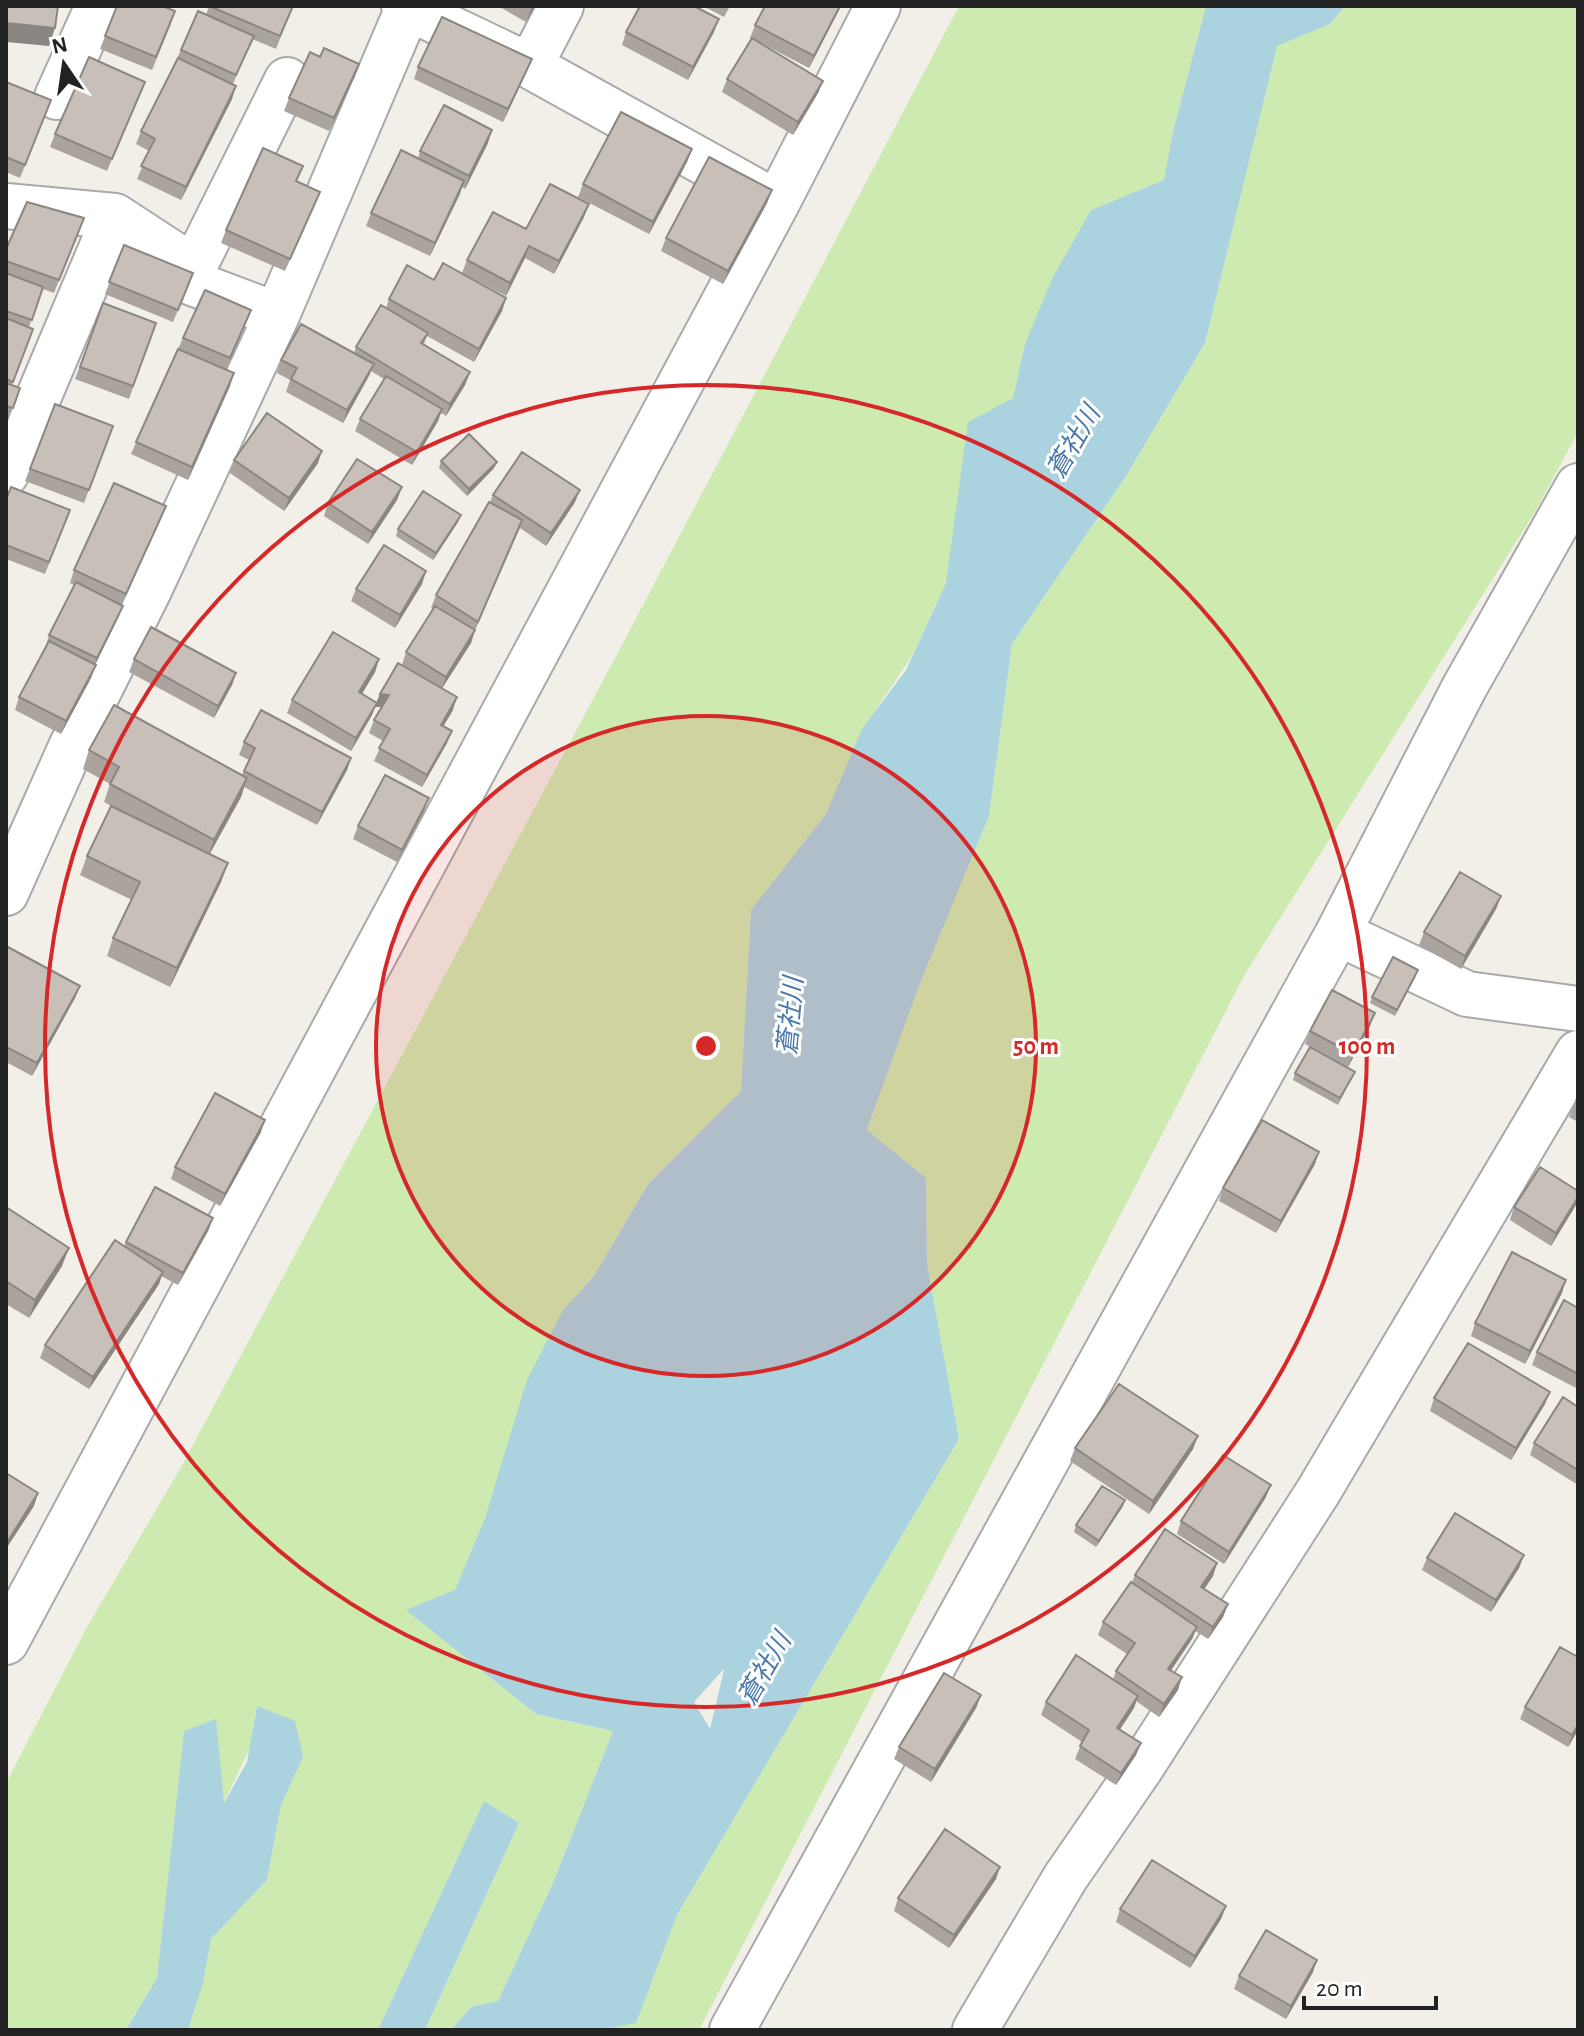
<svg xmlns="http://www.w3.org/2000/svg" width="1584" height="2036" viewBox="0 0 1584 2036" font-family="'Alegreya Sans','Noto Sans JP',sans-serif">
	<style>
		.grass { fill: #cdebb0 }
		.water { fill: #aad3df; fill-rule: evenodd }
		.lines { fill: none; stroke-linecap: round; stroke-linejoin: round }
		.minor-casing { stroke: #a9a9a9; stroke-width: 48 }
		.tertiary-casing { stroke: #a9a9a9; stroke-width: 48 }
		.minor { stroke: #fff; stroke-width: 44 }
		.tertiary { stroke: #fff; stroke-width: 44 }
		.wall { fill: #aba49e }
		.shaded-wall { fill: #8b8681 }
		.building { fill: #c7bfb8; stroke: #8b8681; stroke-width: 2 }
		.ring { fill: none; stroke: #d62828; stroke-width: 4 }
		.labels { text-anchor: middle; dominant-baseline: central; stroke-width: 6; stroke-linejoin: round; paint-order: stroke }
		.water-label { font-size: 26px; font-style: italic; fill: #4a7aab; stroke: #fff }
		.centre { fill: #d62828; stroke: #fff; stroke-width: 4 }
		.ring-label { font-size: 24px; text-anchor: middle; font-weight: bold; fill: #d62828; stroke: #fff; stroke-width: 6; stroke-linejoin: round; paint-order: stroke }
	</style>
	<rect width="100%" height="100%" fill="#f2efe9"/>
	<path class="grass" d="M959 6H1206L1173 131 1164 180 1091 210 1025 344 1013 398 946 583 912 656 873 714 826 814 751 910 741 1091 648 1183 594 1276 563 1310 485 1518 455 1591 407 1610 536 1714 613 1731 553 1883 498 2001 471 2007 451 2030H425L519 1823 484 1801 378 2030H188L203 1983 211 1939 267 1880 281 1804 303 1757 256 1707 250 1748 223 1804 184 1731 157 1978 126 2030H6V1783L87 1627 180 1469 614 660Z
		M1344 6H1578V432L1536 510 1245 974 699 2030H600L636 2022 677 1915 959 1439 927 1264 926 1178 867 1130 918 988 989 816 1012 644 1126 476 1205 343 1277 45 1329 24Z"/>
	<path class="water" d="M1206 6H1345L1330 24 1277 46 1205 343 1126 476 1012 644 989 816 918 988 867 1130 926 1178 927 1264 959 1439 677 1915 636 2023 600 2030H451L471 2007 498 2001 553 1883 613 1731 536 1714 406 1610 455 1590 485 1518 527 1380 563 1310 594 1276 648 1184 741 1091 751 910 826 814 862 729 906 670 946 583 968 422 1013 398 1025 344 1052 279 1091 210 1164 180 1173 131ZM723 1670H724L710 1729 694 1702Z
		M257 1706 295 1721 303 1757 281 1805 267 1880 211 1939 203 1983 188 2030H126L157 1978 184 1731 216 1719 224 1803 247 1762Z
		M484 1801 519 1823 425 2030H378Z"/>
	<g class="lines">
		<g class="minor-casing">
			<path id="minor" d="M404 6 530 66 759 193
				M530 66 561 6
				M57 97 98 6
				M6 206 115 216 176 256 187 281 277 315 408 8
				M187 281 287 80
				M6 474 115 216
				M6 893 71 747 149 590 277 315
				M1338 933 1467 994 1578 1009
				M732 2030 1338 933 1464 688 1578 486
				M975 2030 1065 1878 1140 1769 1318 1492 1578 1053"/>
		</g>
		<g class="tertiary-casing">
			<path id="tertiary" d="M6 1642 777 203 878 6"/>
		</g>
		<use href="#minor" class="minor"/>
		<use href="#tertiary" class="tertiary"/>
	</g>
	<path class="wall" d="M117 6 171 24 152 70 100 49Z
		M209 6H293L276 49 252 39 233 84 232 99 181 200 137 179 149 151 136 144 141 131 181 50 206 15Z
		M498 6H535L526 22Z
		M703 6H730L724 17Z
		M765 6H841L809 68 759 42 823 81 818 93 793 135 722 92 727 79 751 38H750L755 25Z
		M626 32H714L688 80 622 45Z
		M359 64 329 131 284 111 289 98Z
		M418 67 527 71 503 122 414 79Z
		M6 82 51 100 20 178 6 172Z
		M145 82 107 171 50 147 55 134Z
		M488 143 465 189 462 187 430 256 366 226 371 213 418 159 420 151Z
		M692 149 687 162 649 234 578 197 583 184Z
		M297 181 315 204 285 271 221 243 226 230Z
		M772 190 767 203 723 284 661 251 666 238Z
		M584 217 554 274 525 258 506 296 462 273 467 260Z
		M84 218 54 293 43 289 29 327 6 318V249Z
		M124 245 188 286 173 322 105 294Z
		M434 280 506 298 502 311 474 362 427 336 424 344 470 372 465 385 446 416 441 413 438 421 412 465 355 431 360 419 384 379 371 371 343 423 286 392 290 380 277 373 281 360 354 353 356 347 386 308 389 299Z
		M103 303 156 323 129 399 75 379Z
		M6 318 33 329 12 385 20 388 8 421H6Z
		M246 323 226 369 230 386 188 480 131 454 183 338Z
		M55 404 113 426 84 503 25 481Z
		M234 460 318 463 284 511 230 473Z
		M441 461 497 462 494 468 467 496 439 468Z
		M402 487 397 500 368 544 324 516 328 503Z
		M493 495 575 502 546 546 520 528 475 630 471 643 442 688 453 710 443 726 452 731 447 743 422 787 374 761 383 741 369 733 374 720 381 707H375L372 715 351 751 287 713 292 700 379 659 375 672 362 694 376 703 380 694 402 665 406 652 433 609 431 608 436 595 490 502Z
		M6 500 70 510 45 574 6 559Z
		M166 506 122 605 118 618 95 665 91 678 61 734 15 710 19 697 45 648 49 635 74 585 70 583 74 570Z
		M458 522 433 560 396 536 398 529Z
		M426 571 422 584 395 628 351 601 356 589Z
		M134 659 236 673 232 685 214 718 129 672Z
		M244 742 351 758 347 770 317 825 244 787 241 797 209 854 228 863 221 882 170 987 107 956 113 938 132 900 80 875 87 856 111 806 104 802 110 784 83 769 89 750 242 775 249 760 239 755Z
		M429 798 424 811 397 862 353 839 358 826Z
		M1501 896 1496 909 1461 969 1419 945 1424 932Z
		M6 946 80 986 75 998 32 1076 6 1062Z
		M1416 976 1395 1016 1370 1003 1372 997Z
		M1375 1013 1370 1026 1348 1067 1305 1044 1310 1031Z
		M1295 1073 1352 1078 1338 1105 1293 1080Z
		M1578 1093V1122L1569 1117Z
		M261 1132 220 1206 171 1179 175 1167Z
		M1315 1164 1276 1233 1219 1201 1223 1188Z
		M1576 1205 1551 1246 1510 1220 1514 1207Z
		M6 1207 62 1266 29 1318 6 1304Z
		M213 1218 208 1231 178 1285 161 1276 159 1284 89 1389 40 1358 45 1345 124 1246 126 1242Z
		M1562 1293 1525 1364 1471 1336 1475 1323Z
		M1578 1308V1389L1532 1365 1537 1352Z
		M1434 1398 1545 1404 1511 1460 1430 1411Z
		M1578 1407V1485L1530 1455 1534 1443Z
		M1075 1448 1193 1449 1149 1514 1070 1461Z
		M1266 1497 1224 1564 1177 1534 1181 1521Z
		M1123 1506 1096 1547 1074 1532 1076 1525Z
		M1524 1555 1519 1568 1491 1612 1422 1570 1427 1558Z
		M1217 1563 1213 1576 1204 1589 1228 1604 1223 1617 1208 1639 1195 1631 1192 1639 1171 1670 1178 1690 1159 1717 1136 1701 1134 1708 1120 1729 1141 1743 1136 1755 1116 1785 1075 1759 1082 1742 1041 1715 1046 1702 1113 1679 1116 1671 1127 1654 1098 1635 1103 1622 1132 1582 1135 1575Z
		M1578 1657V1733L1577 1732 1568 1747 1520 1719 1525 1707Z
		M981 1695 976 1708 931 1782 894 1759 899 1747Z
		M996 1879 949 1948 894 1911 898 1898Z
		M1226 1906 1221 1919 1190 1968 1116 1922 1120 1909Z
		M1313 1972 1286 2019 1234 1989 1239 1976Z"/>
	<path class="shaded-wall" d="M533 6H535L526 22 531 9Z
		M840 6H841L809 68 814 56Z
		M719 19 714 32 688 80 693 67Z
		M6 23 55 28 49 46 6 42Z
		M532 59 527 71 503 122 508 109Z
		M359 64 355 76 329 131 334 118Z
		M823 81 818 93 793 135 798 122Z
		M236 86 232 99 181 200 186 187Z
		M492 130 488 143 465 189 469 176Z
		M692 149 687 162 649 234 653 222Z
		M464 181 460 194 430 256 435 243Z
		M772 190 767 203 723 284 728 271Z
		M589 204 584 217 554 274 559 261Z
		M529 246 525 258 506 296 510 283Z
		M506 298 502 311 474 362 479 349Z
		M374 364 369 376 343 423 347 410Z
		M470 372 465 385 446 416 450 404Z
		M234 373 230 386 188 480 192 467Z
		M442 409 438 421 412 465 417 452Z
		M322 451 318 463 284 511 289 498Z
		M497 462 494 468 467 496 469 489Z
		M402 487 397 500 368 544 372 532Z
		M580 490 575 502 546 546 551 533Z
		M166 506 161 519 121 606 126 594Z
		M461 515 458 522 433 560 436 553Z
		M522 520 473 633 475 630 471 643 441 690 446 677 473 634Z
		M426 571 422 584 395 628 400 615Z
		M123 606 118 618 92 671 97 658Z
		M379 659 375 672 355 705 359 692Z
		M96 665 91 678 61 734 66 721Z
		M236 673 232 685 214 718 218 706Z
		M380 694 389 695 384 707H375L372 715 351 751 356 738 376 704Z
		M457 697 453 710 437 737 441 725Z
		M452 731 447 743 422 787 427 775Z
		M351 758 347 770 317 825 322 812Z
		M247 778 241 797 207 859 214 840Z
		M429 798 424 811 397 862 402 850Z
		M228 863 221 882 170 987 177 968Z
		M1501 896 1496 909 1461 969 1465 956Z
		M80 986 75 998 32 1076 37 1063Z
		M1375 1013 1370 1026 1348 1067 1353 1054Z
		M265 1120 261 1132 220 1206 225 1194Z
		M1319 1152 1315 1164 1276 1233 1281 1221Z
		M1578 1197 1576 1205 1551 1246 1556 1233Z
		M213 1218 208 1231 178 1285 183 1273Z
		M69 1248 62 1266 29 1318 35 1300Z
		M163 1272 159 1284 89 1389 93 1377Z
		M1566 1280 1562 1293 1525 1364 1530 1351Z
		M1550 1392 1545 1404 1511 1460 1516 1448Z
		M1198 1436 1193 1449 1149 1514 1153 1501Z
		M1271 1485 1266 1497 1224 1564 1229 1552Z
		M38 1493 34 1506 6 1549V1544Z
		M1125 1500 1123 1506 1096 1547 1099 1541Z
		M1524 1555 1519 1568 1491 1612 1496 1600Z
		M1217 1563 1213 1576 1197 1600 1201 1587Z
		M1228 1604 1223 1617 1208 1639 1213 1627Z
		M1197 1627 1192 1639 1164 1681 1168 1669Z
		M1182 1677 1178 1690 1159 1717 1164 1704Z
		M981 1695 976 1708 931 1782 935 1769Z
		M1138 1696 1134 1708 1113 1740 1117 1728Z
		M1578 1725 1577 1732 1568 1747 1572 1735Z
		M1141 1743 1136 1755 1116 1785 1121 1773Z
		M1000 1867 996 1879 949 1948 954 1935Z
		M1226 1906 1221 1919 1190 1968 1195 1956Z
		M1317 1960 1313 1972 1286 2019 1291 2006Z"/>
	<path class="building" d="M6 6H58L55 28 6 23Z
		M117 6H162L175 11 156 57 105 36Z
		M209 6H293L280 36Z
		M640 6H694L719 19 693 67 626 32Z
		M765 6H840L814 56 755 25Z
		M198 11 254 36 236 75 181 50Z
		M442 17 532 59 508 109 418 67Z
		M752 38 823 81 798 122 727 79Z
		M324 48 359 64 334 118 289 98 310 52 320 57Z
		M89 57 145 82 112 159 55 134Z
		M178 58 236 86 186 187 141 166 155 139 141 131Z
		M6 82 51 100 25 165 6 157Z
		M444 105 492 130 469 176 420 151Z
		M621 112 692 149 653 222 583 184Z
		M263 148 303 166 296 181 320 192 290 259 226 230Z
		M401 150 464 181 435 243 371 213Z
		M709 157 772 190 728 271 666 238Z
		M550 184 589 204 559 261 529 246 510 283 467 260 493 212 526 229Z
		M27 202 84 218 59 280 6 261V249Z
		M124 245 193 273 178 310 109 282Z
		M443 263 506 298 479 349 389 299 407 265 434 280Z
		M6 273 43 287 32 320 6 311Z
		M205 290 251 310 230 358 183 338Z
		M103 303 156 323 133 386 80 367Z
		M381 305 428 333 421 343 470 372 450 404 356 347Z
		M6 318 33 329 13 382 6 379Z
		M301 324 374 364 347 410 291 379 297 368 281 360Z
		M178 349 234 373 192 467 136 442Z
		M386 376 442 409 417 452 360 419Z
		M6 383 20 388 13 408 6 406Z
		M55 404 113 426 89 490 30 469Z
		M267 413 322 451 289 498 234 460Z
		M469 434 497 462 469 489 441 461Z
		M522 452 580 490 551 533 493 495Z
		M357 459 402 487 372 532 328 503Z
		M114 483 166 506 126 594 74 570Z
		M11 487 70 510 49 562 6 545V500Z
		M423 491 461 515 436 553 398 529Z
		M489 502 522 520 478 622 436 595Z
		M384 545 426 571 400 615 356 589Z
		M76 582 123 606 97 658 49 635Z
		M435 606 475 630 446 677 406 652Z
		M151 627 236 673 218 706 134 659Z
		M333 632 379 659 359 692 377 703 356 738 292 700Z
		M49 641 96 665 66 721 19 697Z
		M398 663 457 697 441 725 452 731 427 775 379 748 390 729 374 720 389 695 380 694Z
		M114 705 247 778 214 840 110 784 119 767 89 750Z
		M261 710 351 758 322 812 244 771 255 748 244 742Z
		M385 775 429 798 402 850 358 826Z
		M111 806 228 863 177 968 113 938 140 882 87 856Z
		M1460 872 1501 896 1465 956 1424 932Z
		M6 946 80 986 37 1063 6 1047Z
		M1393 957 1418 970 1397 1010 1372 997Z
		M1332 990 1375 1013 1353 1054 1310 1031Z
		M1310 1047 1355 1072 1340 1098 1295 1073Z
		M215 1093 265 1120 225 1194 175 1167Z
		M1262 1120 1319 1152 1281 1221 1223 1188Z
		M1540 1167 1578 1191V1197L1556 1233 1514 1207Z
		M155 1187 213 1218 183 1273 126 1242Z
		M6 1207 69 1248 35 1300 6 1281Z
		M115 1240 163 1272 93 1377 45 1345Z
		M1512 1252 1566 1280 1530 1351 1475 1323Z
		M1564 1300 1578 1308V1374L1537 1352Z
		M1468 1343 1550 1392 1516 1448 1434 1398Z
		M1119 1384 1198 1436 1153 1501 1075 1448Z
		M1563 1397 1578 1407V1470L1534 1443Z
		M1223 1455 1271 1485 1229 1552 1181 1521Z
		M6 1473 38 1493 6 1544Z
		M1102 1486 1125 1500 1099 1541 1076 1525Z
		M1455 1513 1524 1555 1496 1600 1427 1558Z
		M1165 1529 1217 1563 1201 1587 1228 1604 1213 1627 1135 1575Z
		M1131 1582 1197 1627 1168 1669 1182 1677 1164 1704 1116 1671 1135 1643 1103 1622Z
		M1560 1647 1578 1657V1725L1572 1735 1525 1707Z
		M1076 1655 1138 1696 1117 1728 1141 1743 1121 1773 1080 1746 1089 1730 1046 1702Z
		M944 1673 981 1695 935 1769 899 1747Z
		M945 1829 1000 1867 954 1935 898 1898Z
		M1152 1860 1226 1906 1195 1956 1120 1909Z
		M1266 1930 1317 1960 1291 2006 1239 1976Z"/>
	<circle cx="706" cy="1046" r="330" fill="#d62828" fill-opacity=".12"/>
	<g class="ring">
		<circle cx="706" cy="1046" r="330"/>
		<circle cx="706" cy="1046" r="661"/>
	</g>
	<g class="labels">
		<g class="water-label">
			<text transform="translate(1074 442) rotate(-60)">蒼社川</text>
			<text transform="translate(791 1016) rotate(-85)">蒼社川</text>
			<text transform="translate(765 1669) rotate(-60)">蒼社川</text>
		</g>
	</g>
	<circle cx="706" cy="1046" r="12" class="centre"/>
	<g class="ring-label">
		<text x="1036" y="1054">50 m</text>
		<text x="1367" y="1054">100 m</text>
	</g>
	<rect width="1584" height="2036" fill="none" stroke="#222222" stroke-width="16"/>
	<g transform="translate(64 64) rotate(347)" stroke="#ffffff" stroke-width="6" paint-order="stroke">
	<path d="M0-6L14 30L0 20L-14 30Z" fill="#222222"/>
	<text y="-12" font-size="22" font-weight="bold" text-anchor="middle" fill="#222222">N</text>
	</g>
	<path d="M1304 1996v12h132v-12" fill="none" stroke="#222222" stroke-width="4"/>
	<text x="1316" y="1996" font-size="24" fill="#222222" stroke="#ffffff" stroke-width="6" paint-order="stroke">20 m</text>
</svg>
